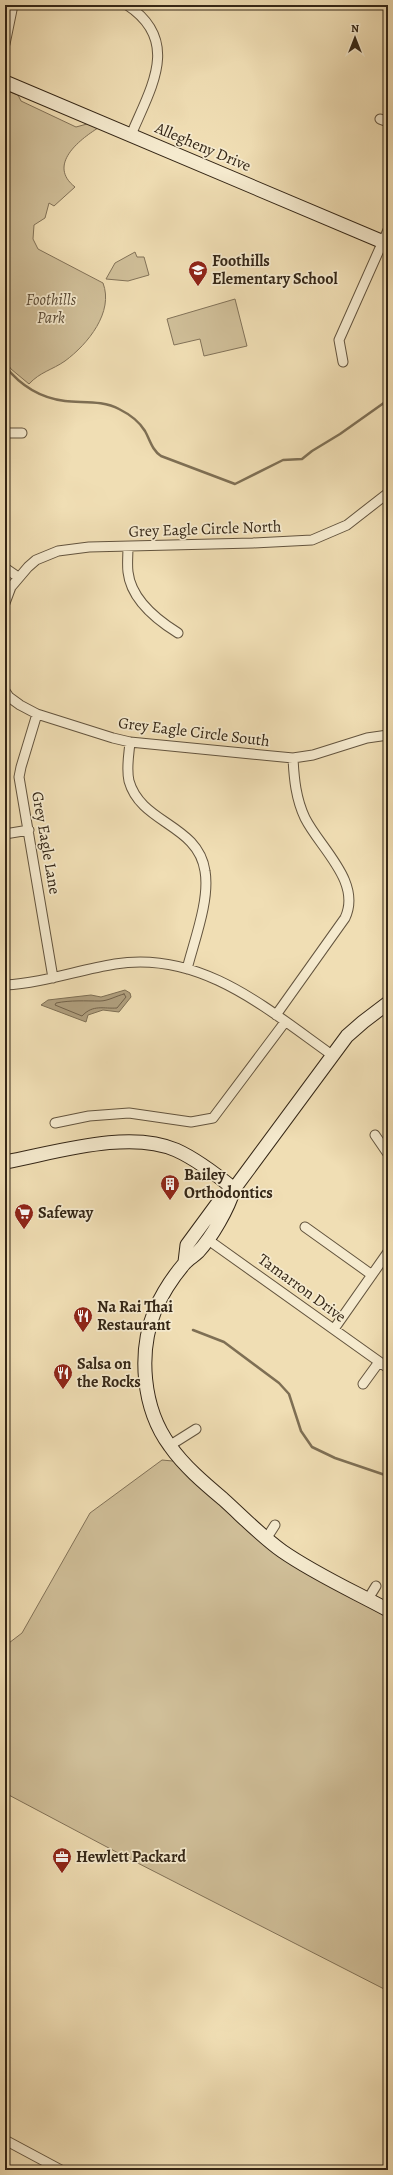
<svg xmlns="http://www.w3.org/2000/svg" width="393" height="2175" viewBox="0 0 393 2175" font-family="Alegreya,serif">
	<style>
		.green { fill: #d0bf99; stroke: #827258 }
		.water { fill: #b09f7e; stroke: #7e6f54 }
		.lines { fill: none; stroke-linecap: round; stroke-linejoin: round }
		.shore { stroke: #72624a; stroke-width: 1 }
		.stream { stroke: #7e6f54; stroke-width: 2.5 }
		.street-casing { stroke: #63543e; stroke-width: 11 }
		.secondary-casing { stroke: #342616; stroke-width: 15 }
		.street { stroke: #f5eace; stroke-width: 9 }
		.secondary { stroke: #f5eace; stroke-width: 13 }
		.labels { text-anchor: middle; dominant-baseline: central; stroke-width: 3.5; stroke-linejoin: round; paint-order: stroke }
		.street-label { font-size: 16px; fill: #342616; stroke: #f5eace }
		.poi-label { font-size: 16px; font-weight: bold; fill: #342616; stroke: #f5eace; text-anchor: start }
		.park-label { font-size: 16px; font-style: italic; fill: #5b4c37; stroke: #f5eace }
	</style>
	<rect width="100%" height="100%" fill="#f0deb4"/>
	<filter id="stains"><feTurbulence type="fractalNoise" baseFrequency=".005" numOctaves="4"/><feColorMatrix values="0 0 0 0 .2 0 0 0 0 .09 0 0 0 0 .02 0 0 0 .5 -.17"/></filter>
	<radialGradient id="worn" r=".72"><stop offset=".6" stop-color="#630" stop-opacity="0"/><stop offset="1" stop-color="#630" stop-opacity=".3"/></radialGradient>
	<path class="green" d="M5 90 18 95 21 101 76 127 87 124 98 128C79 140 47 165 75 187L54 206 49 203 45 218 34 225 33 239 38 249 103 283C114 312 88 344 65 361 52 370 40 372 29 384L11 369 5 360Z
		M135 252 137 257H144L149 275 128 281 106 279 115 263Z
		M235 299 247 346 204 356 200 339 174 345 167 319Z
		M162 1460 183 1462 282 1551 388 1609V1991L122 1855 5 1793V1646L22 1633 90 1513Z"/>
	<path class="water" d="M125 990 130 993 131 997 119 1012 103 1010 88 1015 86 1022 41 1005 48 1000 91 995 101 997Z"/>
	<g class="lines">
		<path class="shore" d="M124 994 126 997 117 1008C104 1009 93 1004 82 1016L55 1005 56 1003C71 1000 85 1001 100 1001 108 1001 116 996 124 994Z"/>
		<path class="stream" d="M5 366C20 385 40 398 65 401 82 403 103 400 119 409 129 414 139 421 145 431 150 440 152 450 161 456L235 484 283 460 302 459 312 451 340 434 388 400
			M193 1330 224 1342 279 1383 289 1394 301 1431 312 1447 335 1458 388 1476"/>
		<g class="street-casing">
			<path id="street" d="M127 5C182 41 150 89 131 135
				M5 44 13 5
				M380 119 388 122
				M343 362 339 340 388 230
				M5 433H22
				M128 547C128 555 127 564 128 572 131 599 157 620 178 633
				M5 568 18 577
				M5 603 11 587 28 567 36 560 58 551 89 547 253 543 312 540 347 525 388 493
				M5 691 9 697 20 705 37 714 113 738 130 742 293 758 313 755 367 738 388 735
				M37 714 21 767 19 777 53 978
				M130 742C129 755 126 768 129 781 141 824 198 824 205 871 210 900 194 941 187 969
				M5 834 29 830
				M5 985C43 983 78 970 115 964 201 950 267 1009 332 1055
				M276 1015 345 918C362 882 320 848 305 818 296 799 294 779 293 758
				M55 1123 89 1116 129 1113 191 1122 213 1118 285 1022
				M375 1135 388 1154
				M305 1227 372 1275
				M207 1239 388 1368
				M334 1329 388 1252
				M363 1384 379 1362
				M169 1446 196 1429
				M266 1539 275 1525
				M368 1599 376 1586
				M5 2140 61 2170"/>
		</g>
		<g class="secondary-casing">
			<path id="secondary" d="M5 82 388 244
				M5 1162C54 1153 129 1129 176 1150 196 1159 217 1175 234 1189
				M234 1189C228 1209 212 1237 198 1252 194 1256 188 1259 184 1264 173 1277 162 1294 155 1310 138 1352 142 1408 170 1446 184 1466 204 1483 223 1499 243 1517 261 1536 282 1551 315 1574 353 1591 388 1610
				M185 1262 187 1245 223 1196 234 1189 347 1036 363 1022 388 1003"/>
		</g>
		<use href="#street" class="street"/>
		<use href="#secondary" class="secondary"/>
	</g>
	<defs>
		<g id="school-pin" transform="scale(1)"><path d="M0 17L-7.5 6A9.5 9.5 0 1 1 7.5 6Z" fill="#8f2418" stroke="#f5eace"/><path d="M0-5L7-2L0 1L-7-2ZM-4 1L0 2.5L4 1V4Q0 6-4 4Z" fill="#fff"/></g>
		<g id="building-pin" transform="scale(1)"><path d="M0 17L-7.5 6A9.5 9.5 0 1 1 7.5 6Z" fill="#8f2418" stroke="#f5eace"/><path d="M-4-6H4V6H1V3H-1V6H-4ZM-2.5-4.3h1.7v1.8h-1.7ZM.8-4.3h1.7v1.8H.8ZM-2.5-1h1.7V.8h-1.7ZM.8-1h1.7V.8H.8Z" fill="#fff"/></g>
		<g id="supermarket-pin" transform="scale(1)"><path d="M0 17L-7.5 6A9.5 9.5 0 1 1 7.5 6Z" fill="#8f2418" stroke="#f5eace"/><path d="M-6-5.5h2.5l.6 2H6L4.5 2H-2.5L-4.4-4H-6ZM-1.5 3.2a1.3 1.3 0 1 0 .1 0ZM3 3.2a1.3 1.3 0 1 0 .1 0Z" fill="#fff"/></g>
		<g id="restaurant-pin" transform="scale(1)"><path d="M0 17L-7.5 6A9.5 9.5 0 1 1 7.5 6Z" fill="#8f2418" stroke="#f5eace"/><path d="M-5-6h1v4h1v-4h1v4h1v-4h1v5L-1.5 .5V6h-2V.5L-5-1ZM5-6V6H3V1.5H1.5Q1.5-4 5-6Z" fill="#fff"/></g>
		<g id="office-pin" transform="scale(1)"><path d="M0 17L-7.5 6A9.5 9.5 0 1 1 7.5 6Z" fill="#8f2418" stroke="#f5eace"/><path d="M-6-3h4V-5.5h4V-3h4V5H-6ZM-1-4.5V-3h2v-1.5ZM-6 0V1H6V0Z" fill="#fff"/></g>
	</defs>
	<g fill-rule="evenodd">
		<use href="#school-pin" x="198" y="270"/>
		<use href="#building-pin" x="170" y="1184"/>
		<use href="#supermarket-pin" x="24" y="1213"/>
		<use href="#restaurant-pin" x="83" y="1316"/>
		<use href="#restaurant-pin" x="63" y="1373"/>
		<use href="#office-pin" x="62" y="1857"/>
	</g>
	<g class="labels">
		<g class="street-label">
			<text transform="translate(203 147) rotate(23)">Allegheny Drive</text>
			<text transform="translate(205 529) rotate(-2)">Grey Eagle Circle North</text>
			<text transform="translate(194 732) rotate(7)">Grey Eagle Circle South</text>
			<text transform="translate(46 843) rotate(80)">Grey Eagle Lane</text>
			<text transform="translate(302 1288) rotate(36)">Tamarron Drive</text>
		</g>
		<g class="poi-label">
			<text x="212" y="261">Foothills<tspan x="212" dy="18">Elementary School</tspan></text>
			<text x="184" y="1175">Bailey<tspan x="184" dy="18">Orthodontics</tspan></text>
			<text x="38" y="1213">Safeway</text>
			<text x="97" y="1307">Na Rai Thai<tspan x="97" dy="18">Restaurant</tspan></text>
			<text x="77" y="1364">Salsa on<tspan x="77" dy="18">the Rocks</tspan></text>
			<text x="76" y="1857">Hewlett Packard</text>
		</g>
		<g class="park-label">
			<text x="51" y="300">Foothills<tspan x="51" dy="18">Park</tspan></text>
		</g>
	</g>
	<rect width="393" height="2175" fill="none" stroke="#f0deb4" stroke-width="20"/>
	<rect x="6" y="6" width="381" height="2163" fill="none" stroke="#342616" stroke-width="2"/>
	<rect x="10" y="10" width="373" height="2155" fill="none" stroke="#342616"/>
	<g transform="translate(355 38)" stroke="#f5eace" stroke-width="3" paint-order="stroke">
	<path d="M0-3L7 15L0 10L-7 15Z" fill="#342616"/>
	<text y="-6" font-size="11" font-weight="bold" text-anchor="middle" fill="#342616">N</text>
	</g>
	<rect width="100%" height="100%" filter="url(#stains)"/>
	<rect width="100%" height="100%" fill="url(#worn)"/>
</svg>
